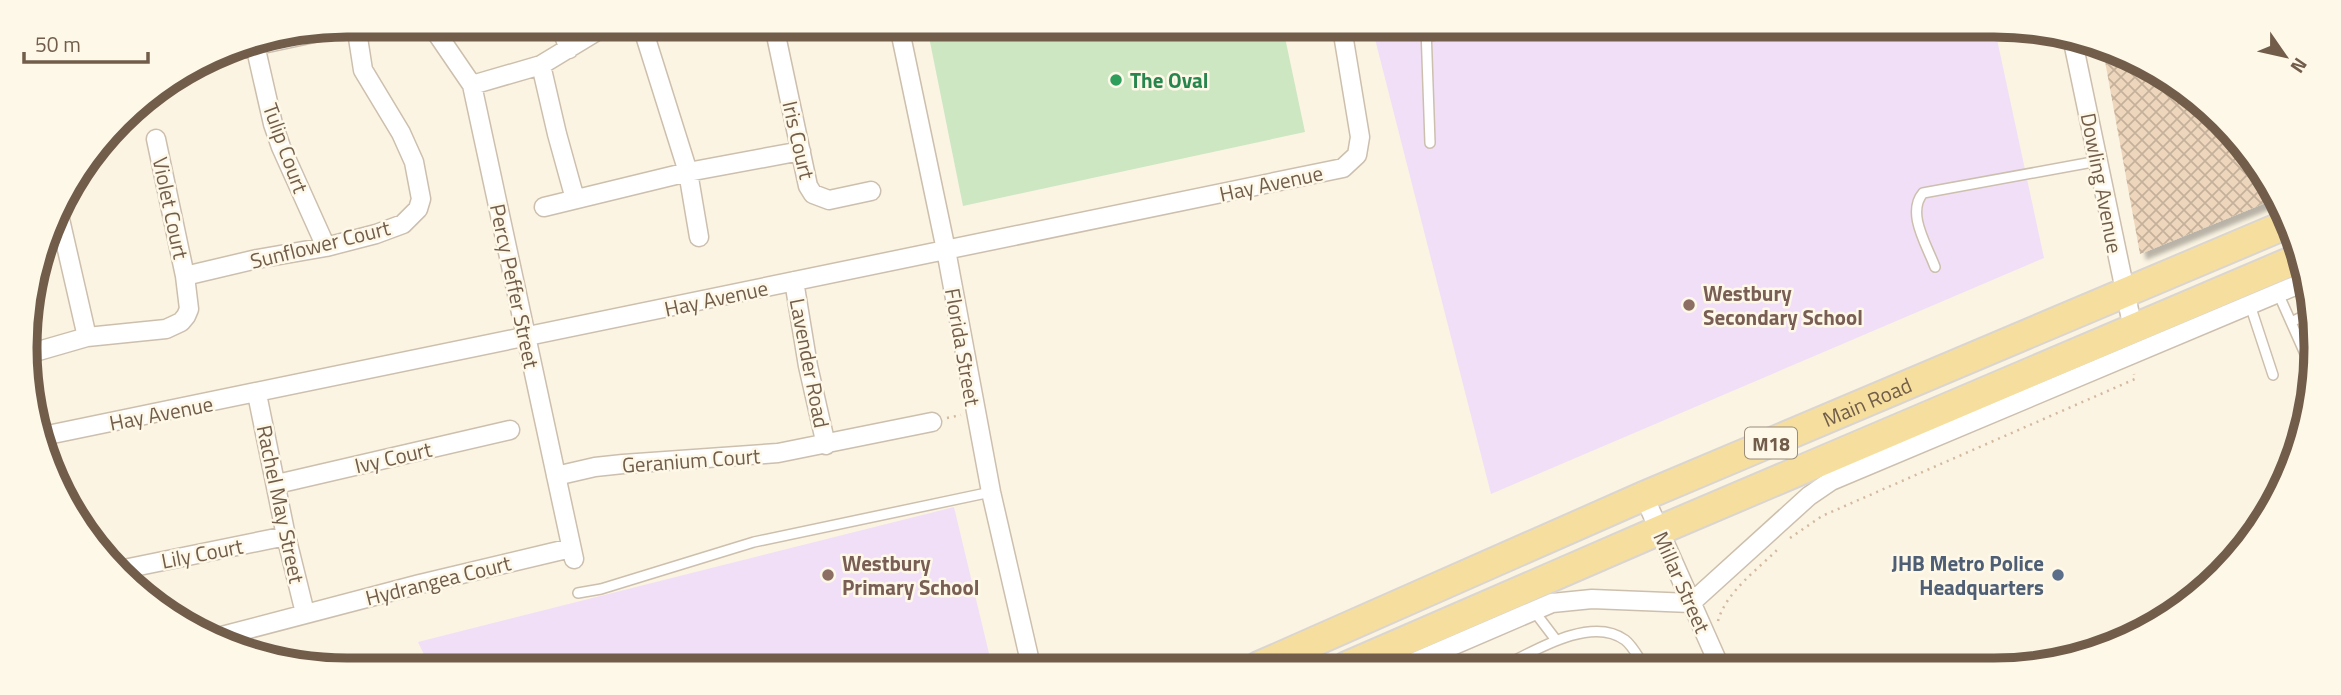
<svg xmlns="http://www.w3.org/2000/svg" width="2341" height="695" viewBox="0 0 2341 695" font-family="'Titillium Web',sans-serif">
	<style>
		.education { fill: #f1dff7 }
		.grass { fill: #cde7c2 }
		.building { fill: url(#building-cross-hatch); filter: url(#shadow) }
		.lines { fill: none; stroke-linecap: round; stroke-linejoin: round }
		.lane-casing { stroke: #cdbfad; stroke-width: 12 }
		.street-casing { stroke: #cdbfad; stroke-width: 21 }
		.primary-casing { stroke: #dad5d0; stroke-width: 32 }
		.path { stroke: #d3b99f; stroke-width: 2.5; stroke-dasharray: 2 5; stroke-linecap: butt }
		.lane { stroke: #fff; stroke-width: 9 }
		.street { stroke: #fff; stroke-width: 18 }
		.primary { stroke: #f6df9e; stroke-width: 28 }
		.leisure-dot { fill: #2e9e5b; stroke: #fef8e8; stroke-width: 2.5 }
		.education-dot { fill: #8d6e63; stroke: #fef8e8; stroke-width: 2.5 }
		.service-dot { fill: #5c6f8a; stroke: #fef8e8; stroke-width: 2.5 }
		.labels { text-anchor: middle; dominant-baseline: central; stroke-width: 5; stroke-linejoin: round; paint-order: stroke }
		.shield { fill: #fef8e8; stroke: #9b8c79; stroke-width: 2 }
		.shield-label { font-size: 19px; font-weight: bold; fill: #715d4a }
		.leisure-label { font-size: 21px; font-weight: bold; fill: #27864d; stroke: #fef8e8; text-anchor: start }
		.street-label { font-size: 21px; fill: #715d4a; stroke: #fef8e8 }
		.education-label { font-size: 21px; font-weight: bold; fill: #785e54; stroke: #fef8e8; text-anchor: start }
		.service-label { font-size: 21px; font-weight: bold; fill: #4e5e75; stroke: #fef8e8; text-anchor: end }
		.rim { fill: none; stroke: #715d4a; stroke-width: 9 }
	</style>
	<defs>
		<pattern id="building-cross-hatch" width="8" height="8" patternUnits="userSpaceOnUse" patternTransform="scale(1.75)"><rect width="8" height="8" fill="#eed6bc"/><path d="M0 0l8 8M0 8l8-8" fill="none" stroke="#c5b19b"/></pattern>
		<filter id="shadow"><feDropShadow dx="6" dy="6" stdDeviation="2" flood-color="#0004"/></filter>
	</defs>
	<rect width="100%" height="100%" fill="#fbf4e3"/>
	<path class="education" d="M1424 28 1995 30 2044 258 1491 494 1375 39Z
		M954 507 992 666 429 665 418 642Z"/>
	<path class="grass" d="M927 27 1283 28 1305 132 963 206Z"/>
	<path class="building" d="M2103 50 2173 79 2262 168 2275 199 2140 254Z"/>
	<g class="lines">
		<g class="lane-casing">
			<path id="lane" d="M1426 28 1430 143
				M1427 37 1463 29
				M1935 267C1927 245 1906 213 1923 193L2098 161
				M2278 293 2310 365
				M2250 305 2273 375
				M2291 322 2310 313
				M578 593 601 589 754 542 991 492
				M1534 611 1556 640
				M1502 667C1534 651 1591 615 1625 640 1633 646 1639 659 1645 667
				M1691 667 1716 659"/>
		</g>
		<g class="street-casing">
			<path id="street" d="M431 25 472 85 574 559
				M560 25 569 49
				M642 26 688 172 699 237
				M774 26 808 186 813 194 829 200 871 191
				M899 26 946 250 991 492 1031 666
				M2072 37 2133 329
				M255 45 273 124 281 147 326 247
				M216 54 351 25
				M541 65 557 134 575 199
				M472 85 541 65 607 25
				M57 206 87 337
				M544 207 688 172 801 151
				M185 276 257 259 326 247 376 234 403 224 418 209 421 199 414 162 401 133 363 70 356 25
				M794 281 808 366 826 445
				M28 354 87 337 166 329 181 322 186 316 189 309 185 276 156 139
				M257 394 286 536 305 613
				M38 437 1343 168 1357 155 1360 137 1342 28
				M556 476 595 467 623 464 778 453 932 422
				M277 484 510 430
				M1644 496 1720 667
				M119 570 286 536
				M218 637 420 584 571 548
				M1403 667 1552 603 1592 599 1691 603 1809 496 1831 481 2309 280"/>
		</g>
		<g class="primary-casing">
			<g id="primary">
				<path id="s1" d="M1259 666 1644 496 2285 225"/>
				<path d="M1347 666 1660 530 2299 258"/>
			</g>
		</g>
		<path class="path" d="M947 418 961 415
			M1790 538 1822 516 2135 379 2134 374
			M1718 621C1726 592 1757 570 1778 549"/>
		<use href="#lane" class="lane"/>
		<use href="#street" class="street"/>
		<use href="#primary" class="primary"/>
	</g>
	<circle class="leisure-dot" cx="1116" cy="80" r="7"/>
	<g class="education-dot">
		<circle cx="1689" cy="305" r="7"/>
		<circle cx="828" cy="575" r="7"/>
	</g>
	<circle class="service-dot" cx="2058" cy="575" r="7"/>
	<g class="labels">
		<rect class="shield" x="1745" y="427.5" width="52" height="31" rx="5"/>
		<g class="shield-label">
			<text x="1771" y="443">M18</text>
		</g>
		<g class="leisure-label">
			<text x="1130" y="80">The Oval</text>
		</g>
		<g class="street-label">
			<text transform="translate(799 140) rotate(77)">Iris Court</text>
			<text transform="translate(286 148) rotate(70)">Tulip Court</text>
			<text transform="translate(1271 183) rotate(-12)">Hay Avenue</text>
			<text transform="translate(2102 183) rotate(79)">Dowling Avenue</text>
			<text transform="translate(171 208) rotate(78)">Violet Court</text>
			<text transform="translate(320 244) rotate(-14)">Sunflower Court</text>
			<text transform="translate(515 286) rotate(78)">Percy Peffer Street</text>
			<text transform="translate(716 298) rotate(-12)">Hay Avenue</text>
			<text transform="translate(963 347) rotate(80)">Florida Street</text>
			<text transform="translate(810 363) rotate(79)">Lavender Road</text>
			<text stroke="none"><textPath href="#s1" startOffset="663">Main Road</textPath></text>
			<text transform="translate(161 413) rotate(-11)">Hay Avenue</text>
			<text transform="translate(393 457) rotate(-13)">Ivy Court</text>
			<text transform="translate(691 460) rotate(-4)">Geranium Court</text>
			<text transform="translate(281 504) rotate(78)">Rachel May Street</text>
			<text transform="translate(202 553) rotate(-11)">Lily Court</text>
			<text transform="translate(438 580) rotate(-14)">Hydrangea Court</text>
			<text transform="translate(1682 582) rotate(66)">Millar Street</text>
		</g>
		<g class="education-label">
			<text x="1703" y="293">Westbury<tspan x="1703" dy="24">Secondary School</tspan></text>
			<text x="842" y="563">Westbury<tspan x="842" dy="24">Primary School</tspan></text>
		</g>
		<g class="service-label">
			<text x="2044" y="563">JHB Metro Police<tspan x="2044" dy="24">Headquarters</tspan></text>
		</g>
	</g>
	<path d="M0 0H2341V695H0ZM347 37H1994A310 310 0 0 1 2304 347V348A310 310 0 0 1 1994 658H347A310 310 0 0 1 37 348V347A310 310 0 0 1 347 37Z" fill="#fef8e8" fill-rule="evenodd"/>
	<path class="rim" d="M347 37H1994A310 310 0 0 1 2304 347V348A310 310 0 0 1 1994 658H347A310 310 0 0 1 37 348V347A310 310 0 0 1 347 37Z"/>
	<g transform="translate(2285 56) rotate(124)" stroke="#fef8e8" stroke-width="5" paint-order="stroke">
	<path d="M0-5L12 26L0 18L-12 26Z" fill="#715d4a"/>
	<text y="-10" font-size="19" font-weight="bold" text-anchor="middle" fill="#715d4a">N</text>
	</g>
	<path d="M24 52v10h124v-10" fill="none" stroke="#715d4a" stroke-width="3.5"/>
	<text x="35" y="52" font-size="21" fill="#715d4a" stroke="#fef8e8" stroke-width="5" paint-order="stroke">50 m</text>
</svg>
